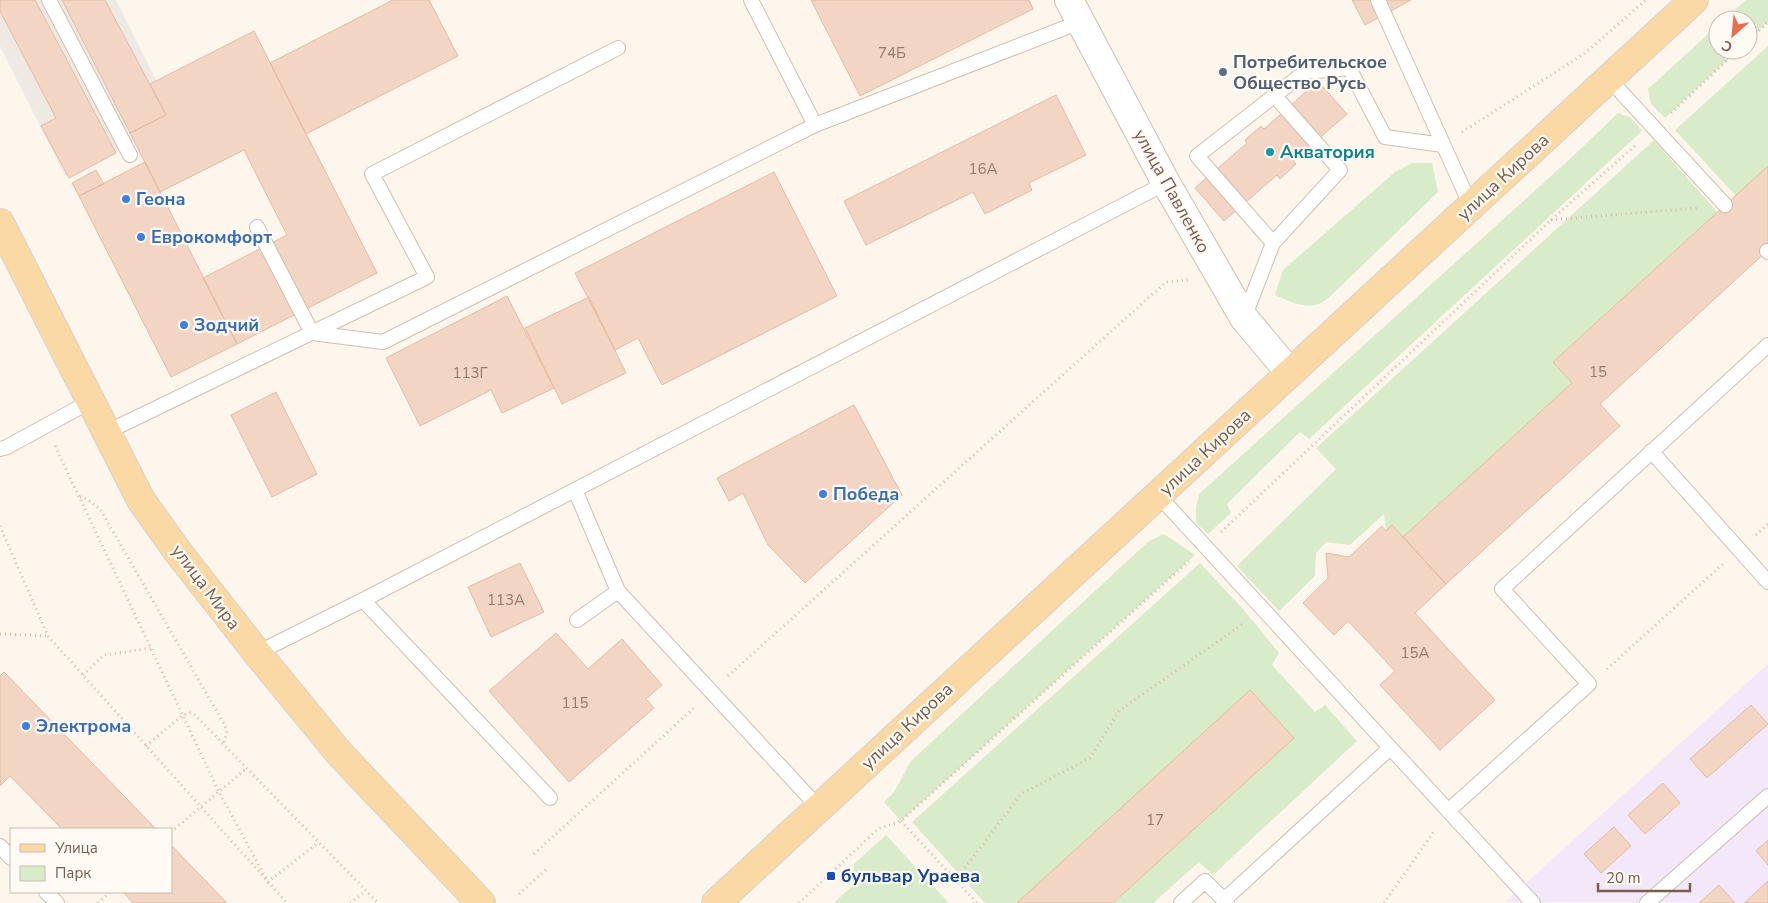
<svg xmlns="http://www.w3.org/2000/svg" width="1768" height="903" viewBox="0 0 1768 903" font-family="'Nunito Sans',sans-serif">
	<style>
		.industrial { fill: #efe9e4 }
		.education { fill: #f3e8fa }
		.green { fill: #d8ecc9 }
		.building { fill: #f3d5c3; stroke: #e6bba3 }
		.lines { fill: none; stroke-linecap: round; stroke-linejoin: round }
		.lane-casing { stroke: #d1beb0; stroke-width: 16 }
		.street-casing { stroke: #d1beb0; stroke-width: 30 }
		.primary-casing { stroke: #dad1cd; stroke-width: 30 }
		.path { stroke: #d9b8a5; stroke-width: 3; stroke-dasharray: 1 4; stroke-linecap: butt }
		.lane { stroke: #fff; stroke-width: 14 }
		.street { stroke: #fff; stroke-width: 28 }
		.primary { stroke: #fbd9a5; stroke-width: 28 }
		.service-dot { fill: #5c6f8a; stroke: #fffaf3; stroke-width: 2 }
		.culture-dot { fill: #0f9aa8; stroke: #fffaf3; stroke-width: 2 }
		.shop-dot { fill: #3f7fe0; stroke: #fffaf3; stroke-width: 2 }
		.transit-dot { fill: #1a4fb4; stroke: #fffaf3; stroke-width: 2 }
		.labels { text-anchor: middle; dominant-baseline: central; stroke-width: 4.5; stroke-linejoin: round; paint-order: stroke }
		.number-label { font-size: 15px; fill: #987a6a }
		.service-label { font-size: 18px; font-weight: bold; fill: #4e5e75; stroke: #fffaf3; text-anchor: start }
		.culture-label { font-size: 18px; font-weight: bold; fill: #0d838f; stroke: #fffaf3; text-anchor: start }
		.street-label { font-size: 18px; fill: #7a5c4d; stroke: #fffaf3 }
		.shop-label { font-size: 18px; font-weight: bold; fill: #366cbe; stroke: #fffaf3; text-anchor: start }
		.transit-label { font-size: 18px; font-weight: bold; fill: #164399; stroke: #fffaf3; text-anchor: start }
	</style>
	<rect width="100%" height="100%" fill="#fdf6ec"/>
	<path class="industrial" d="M0 0H116L176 120 65 176 0 46Z"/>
	<path class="education" d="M1768 664V903L1505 902Z"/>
	<path class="green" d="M1746 0H1768V22L1748 41V20H1724Z
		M1718 25V50H1738L1665 118 1651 104 1648 89Z
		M1768 46V166L1736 196 1675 130Z
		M1618 113 1630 117 1642 131 1309 439 1300 432 1227 504 1231 513 1208 534 1196 523V508L1199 494 1571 158Z
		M1654 140 1717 212 1553 362 1572 383 1403 537 1392 525 1386 531 1384 514 1350 545 1326 542 1316 553 1315 576 1279 611 1237 566 1336 469 1316 448Z
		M1412 163H1432L1438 192 1337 290C1332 294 1327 300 1321 303 1306 310 1288 301 1275 295L1283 270 1395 172Z
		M1164 534 1195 555 901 821 884 802 894 792 911 761 1149 541Z
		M1200 563 1242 608 1279 653 1272 665 1315 712 1325 705 1357 741 1213 875 1199 862 1153 903H985L912 822Z
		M886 835 949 903H834L853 885 854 864Z"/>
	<path class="building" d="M0 0H35L116 153 69 178 41 126 56 118 0 11Z
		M62 0H105L166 115 130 133Z
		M393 0H429L458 56 306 134 270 63Z
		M811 0H1029L1033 9 860 96Z
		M1352 0H1411L1365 25Z
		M254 31 377 273 237 344 203 278 287 235 244 150 160 192 130 133 166 115 150 84Z
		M1318 81 1347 114 1293 161 1296 164 1280 179 1277 175 1224 221 1195 188 1247 143 1245 140 1261 126 1264 129Z
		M1056 95 1086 155 1029 183 1032 190 985 214 973 192 866 245 844 201Z
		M145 162 237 344 171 377 79 196Z
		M1768 166V250L1600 404 1620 426 1446 584 1403 537 1572 383 1553 362Z
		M96 170 104 184 79 196 72 183Z
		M774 172 837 296 662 385 638 338 615 350 575 273Z
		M507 296 554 388 502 413 491 390 420 426 386 358Z
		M589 297 626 373 562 404 525 328Z
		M276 392 317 474 272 497 231 415Z
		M854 405 902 495 805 583 768 545 743 493 729 501 717 478Z
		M1392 525 1446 584 1415 613 1495 700 1440 750 1380 685 1395 671 1348 621 1334 635 1303 603 1328 578 1326 553 1349 557 1382 526 1386 531Z
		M520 563 544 612 491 637 468 587Z
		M556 633 588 669 622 639 662 685 646 699 654 708 569 782 489 691Z
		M4 672 156 829H62L10 776 0 786V676Z
		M1250 690 1294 738 1113 903H1017Z
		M1751 705 1768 724 1707 778 1690 759Z
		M1663 783 1680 803 1645 834 1628 815Z
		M1614 827 1631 846 1601 873 1584 854Z
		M1768 840V865L1756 851Z
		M171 845 227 903H133L123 892H171Z
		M1768 881V903H1744Z
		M1719 885 1735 903H1699Z"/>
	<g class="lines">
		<g class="lane-casing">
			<path id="lane" d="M49 0 130 155
				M751 0 815 125
				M1378 0 1471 206
				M1609 79 1725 205
				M257 227 312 333 383 342 815 125 1080 22
				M1273 243 1340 170 1275 96
				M1767 251 1768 252
				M1244 318 1273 243 1197 156 1305 72 1349 68 1385 137 1443 145
				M107 432 427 277 372 174 618 48
				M0 449 7 447 91 401
				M1651 451 1768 582
				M575 490 618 591 819 808
				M1158 495 1533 903
				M363 600 550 798
				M577 620 618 591
				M257 653 363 600 1166 183
				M1448 811 1589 684 1502 589 1768 345
				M0 846 11 858
				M46 892 57 903
				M1224 900 1390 748
				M1181 903 1205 881 1227 903
				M1647 903 1768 796"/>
		</g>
		<g class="street-casing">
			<path id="street" d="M1069 0 1166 183 1244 318 1290 373"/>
		</g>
		<g class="primary-casing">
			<path id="primary" d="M0 223 141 500 178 552 257 653 339 753 481 903
				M716 903 1694 0"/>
		</g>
		<path class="path" d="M1748 41 1768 22
			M1671 113 1738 50
			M1462 132 1584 54 1646 0
			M1551 220 1697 208
			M55 446 219 792 268 882 319 842
			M80 497 87 499 100 509 224 724 227 731 224 744
			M0 526 48 636 287 903
			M1221 532 1551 220 1637 144
			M1756 535 1768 524
			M0 634 48 636
			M1607 669 1723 564
			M83 675 104 655 151 648
			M728 676 1166 282 1188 280
			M146 746 183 715 190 713 194 714 378 903
			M901 821 977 903
			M171 832 247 768
			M534 854 696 706
			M956 880 1021 794 1090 758 1119 711 1244 623
			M519 894 548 868
			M98 903 110 892
			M350 903 366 891
			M799 903 878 829 901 821 1189 561
			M1384 903 1435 830"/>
		<use href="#lane" class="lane"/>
		<use href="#street" class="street"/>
		<use href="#primary" class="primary"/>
	</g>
	<circle class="service-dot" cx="1223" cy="72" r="5"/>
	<circle class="culture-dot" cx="1270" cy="152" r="5"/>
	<g class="shop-dot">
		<circle cx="126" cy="199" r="5"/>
		<circle cx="141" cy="237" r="5"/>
		<circle cx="184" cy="325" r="5"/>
		<circle cx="823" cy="494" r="5"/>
		<circle cx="26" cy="726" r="5"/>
	</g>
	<rect class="transit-dot" x="826" y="871" width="10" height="10" rx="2.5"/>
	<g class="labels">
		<g class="number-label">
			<text x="892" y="53">74Б</text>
			<text x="983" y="169">16А</text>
			<text x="1598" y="372">15</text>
			<text x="470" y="373">113Г</text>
			<text x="506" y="600">113А</text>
			<text x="1415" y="653">15А</text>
			<text x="575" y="703">115</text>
			<text x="1155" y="820">17</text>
		</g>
		<g class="service-label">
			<text x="1233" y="62">Потребительское<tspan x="1233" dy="21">Общество Русь</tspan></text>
		</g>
		<g class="culture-label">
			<text x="1280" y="152">Акватория</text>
		</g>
		<g class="street-label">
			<text transform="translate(1503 177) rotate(-43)">улица Кирова</text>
			<text transform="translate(1172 191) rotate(61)">улица Павленко</text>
			<text transform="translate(1205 452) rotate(-43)">улица Кирова</text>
			<text transform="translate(206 587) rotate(53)">улица Мира</text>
			<text transform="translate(907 726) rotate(-43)">улица Кирова</text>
		</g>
		<g class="shop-label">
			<text x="136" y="199">Геона</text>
			<text x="151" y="237">Еврокомфорт</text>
			<text x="194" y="325">Зодчий</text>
			<text x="833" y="494">Победа</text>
			<text x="36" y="726">Электрома</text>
		</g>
		<g class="transit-label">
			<text x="841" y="876">бульвар Ураева</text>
		</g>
	</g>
	<rect x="10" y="828" width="162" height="65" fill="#fffaf3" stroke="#cabbb1"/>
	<rect x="20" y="844" width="25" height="8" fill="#fbd9a5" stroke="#cabbb1"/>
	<text x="55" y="853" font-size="15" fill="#7a5c4d">Улица</text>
	<rect x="20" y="866" width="25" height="15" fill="#d8ecc9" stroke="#cabbb1"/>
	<text x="55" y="878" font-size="15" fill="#7a5c4d">Парк</text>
	<g transform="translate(1733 35) rotate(207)"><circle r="24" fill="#fffaf3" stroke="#cabbb1"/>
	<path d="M0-4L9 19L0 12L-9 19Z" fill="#e76f51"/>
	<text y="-8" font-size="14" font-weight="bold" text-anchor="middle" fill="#7a5c4d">С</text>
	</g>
	<path d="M1598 883v8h92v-8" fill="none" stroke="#7a5c4d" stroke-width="2.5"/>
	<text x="1606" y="883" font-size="15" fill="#7a5c4d" stroke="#fffaf3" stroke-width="4" paint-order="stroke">20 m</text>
</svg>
